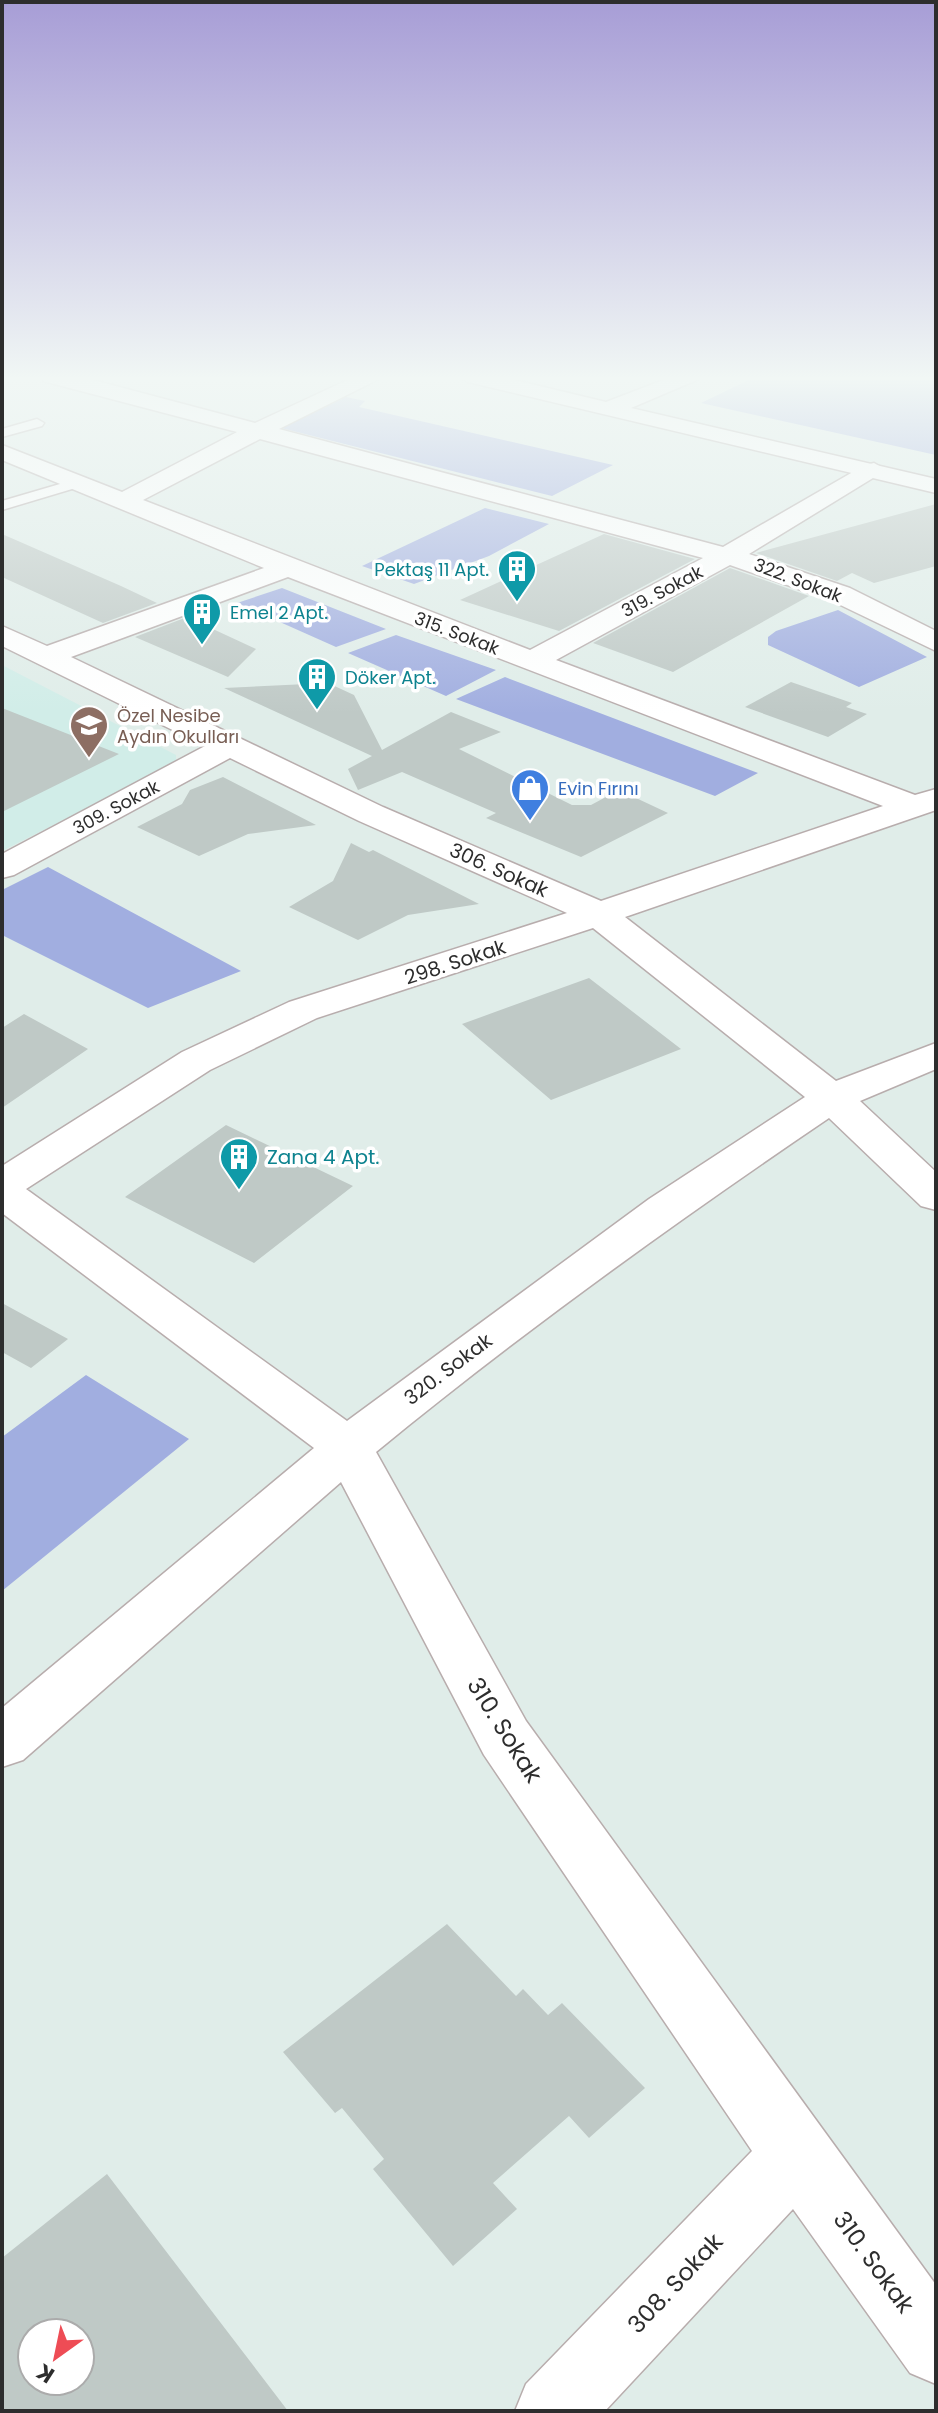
<svg xmlns="http://www.w3.org/2000/svg" width="938" height="2413" viewBox="0 0 938 2413" font-family="Poppins,sans-serif">
	<style>
		.education { fill: #d1ede8 }
		.green { fill: #a1aee0 }
		.building { fill: #bfc9c6; fill-rule: evenodd }
		.lines { fill: none; stroke-linecap: round; stroke-linejoin: round }
		.lane-casing { stroke: #b8adad; stroke-width: 3 }
		.street-casing { stroke: #b8adad; stroke-width: 3 }
		.secondary-casing { stroke: #b8adad; stroke-width: 3 }
		.lane { fill: #fff; fill-rule: evenodd }
		.street { fill: #fff; fill-rule: evenodd }
		.secondary { fill: #fff; fill-rule: evenodd }
		.labels { text-anchor: middle; dominant-baseline: central; stroke-width: 7; stroke-linejoin: round; paint-order: stroke }
		.far-culture-label { font-size: 18px; fill: #0d838f; stroke: #fff; text-anchor: start }
		.far-street-label { font-size: 18px; fill: #2d2d2d; stroke: #fff }
		.far-education-label { font-size: 18px; fill: #785e54; stroke: #fff; text-anchor: start }
		.far-shop-label { font-size: 18px; fill: #366cbe; stroke: #fff; text-anchor: start }
		.street-label { font-size: 20px; fill: #2d2d2d; stroke: #fff }
		.culture-label { font-size: 20px; fill: #0d838f; stroke: #fff; text-anchor: start }
		.near-street-label { font-size: 24px; fill: #2d2d2d; stroke: #fff }
	</style>
	<rect width="100%" height="100%" fill="#e0ede9"/>
	<path class="education" d="M2 665 176 755V763L2 851Z"/>
	<path class="green" d="M757 376H936V455L701 403Z
		M346 397 365 401 359 407 613 465 552 496 281 428Z
		M485 508 549 524 489 556 414 584 362 566Z
		M282 588 386 629 336 647 237 603Z
		M838 610 927 657 859 687 768 645V637L776 631Z
		M396 635 496 670 446 696 348 653Z
		M505 677 758 773 715 796 456 699Z
		M48 867 241 971 148 1008 2 935V890Z
		M86 1375 189 1439 2 1591V1437Z"/>
	<path class="building" d="M936 504V566L874 583 852 573 837 581 756 553Z
		M2 534 121 586 157 603 103 623 92 618 2 577Z
		M604 534 695 559 559 631 460 600Z
		M730 568 809 596 673 672 593 643Z
		M187 617 256 649 228 677 135 637Z
		M791 682 852 703 846 707 867 714 828 737 745 707Z
		M328 683 354 695 382 750 451 712 501 732 459 749 572 805H591L619 790 668 813 581 857 486 818 496 813 402 772 358 790 348 769 372 756 224 688Z
		M2 708 119 754 2 812Z
		M223 777 316 825 248 834 199 856 137 827 182 804 190 790Z
		M351 843 369 852 373 850 479 904 408 915 358 940 289 907 333 881Z
		M589 978 681 1049 551 1100 462 1024Z
		M24 1014 88 1049 2 1108V1028Z
		M226 1125 353 1186 254 1263 125 1197Z
		M2 1303 68 1339 31 1368 2 1352Z
		M447 1924 516 1996 523 1989 548 2015 562 2003 645 2088 589 2138 569 2116 493 2183 517 2209 453 2266 373 2169 384 2159 342 2108 335 2113 283 2052Z
		M107 2174 288 2411H2V2258ZM32 2333H80V2381H32Z"/>
	<g class="lines">
		<g class="lane-casing">
			<path id="lane" d="M37 419 44 423 42 426 2 437V429Z
				M77 479 84 483 82 486 2 510V501Z"/>
		</g>
		<g class="street-casing">
			<path id="street" d="M40 376H78L255 423 356 376H385L279 429 723 547 865 465 874 463 886 470 749 554 850 588 936 631V651L830 600 730 565 556 660 915 795 936 789V810L625 917 836 1081 936 1043V1069L860 1101 936 1172V1210L921 1206 829 1118C674 1223 521 1333 376 1452L526 1721 936 2285V2384L910 2373 793 2209 605 2411H515L526 2384 752 2151 484 1755 341 1482 23 1760 2 1767V1708L314 1448 2 1213V1166L182 1052 289 1002 567 913 359 821 230 758 14 875 2 878V854L205 746 2 646V626L47 646 264 568 2 460V445L122 492 237 432 43 381ZM260 439 703 558 530 650 143 500ZM288 577 883 806 601 901 383 807 71 657ZM593 928 805 1097 649 1199 347 1421 26 1189 210 1070 317 1018Z"/>
		</g>
		<g class="secondary-casing">
			<path id="secondary" d="M457 376H498L606 402 674 376H706L631 408 936 479V493L468 382Z"/>
		</g>
		<use href="#lane" class="lane"/>
		<use href="#street" class="street"/>
		<use href="#secondary" class="secondary"/>
	</g>
	<linearGradient id="sky" x2="0" y2="1"><stop stop-color="#a79dd6"/><stop offset="0.53" stop-color="#f1f7f5"/><stop offset="1" stop-color="#f1f7f5" stop-opacity="0"/></linearGradient>
	<rect width="938" height="714" fill="url(#sky)"/>
	<defs>
		<g id="building-pin" transform="scale(2)"><path d="M0 17L-7.5 6A9.5 9.5 0 1 1 7.5 6Z" fill="#0f9aa8" stroke="#fff"/><path d="M-4-6H4V6H1V3H-1V6H-4ZM-2.5-4.3h1.7v1.8h-1.7ZM.8-4.3h1.7v1.8H.8ZM-2.5-1h1.7V.8h-1.7ZM.8-1h1.7V.8H.8Z" fill="#fff"/></g>
		<g id="school-pin" transform="scale(2)"><path d="M0 17L-7.5 6A9.5 9.5 0 1 1 7.5 6Z" fill="#8d6e63" stroke="#fff"/><path d="M0-5L7-2L0 1L-7-2ZM-4 1L0 2.5L4 1V4Q0 6-4 4Z" fill="#fff"/></g>
		<g id="shop-pin" transform="scale(2)"><path d="M0 17L-7.5 6A9.5 9.5 0 1 1 7.5 6Z" fill="#3f7fe0" stroke="#fff"/><path d="M-5-2.5h2.3a2.7 3.5 0 0 1 5.4 0H5L5.5 6h-11ZM-1.5-2.5h3a1.5 2.3 0 0 0-3 0Z" fill="#fff"/></g>
	</defs>
	<g fill-rule="evenodd">
		<use href="#building-pin" x="517" y="569"/>
		<use href="#building-pin" x="202" y="612"/>
		<use href="#building-pin" x="317" y="677"/>
		<use href="#school-pin" x="89" y="725"/>
		<use href="#shop-pin" x="530" y="788"/>
		<use href="#building-pin" x="239" y="1157"/>
	</g>
	<g class="labels">
		<g class="far-culture-label">
			<text x="489" y="569" text-anchor="end">Pektaş 11 Apt.</text>
			<text x="230" y="612">Emel 2 Apt.</text>
			<text x="345" y="677">Döker Apt.</text>
		</g>
		<g class="far-street-label">
			<text transform="translate(798 580) rotate(21)">322. Sokak</text>
			<text transform="translate(662 591) rotate(-28)">319. Sokak</text>
			<text transform="translate(457 633) rotate(21)">315. Sokak</text>
			<text transform="translate(116 807) rotate(-28)">309. Sokak</text>
		</g>
		<g class="far-education-label">
			<text x="117" y="715">Özel Nesibe<tspan x="117" dy="21">Aydın Okulları</tspan></text>
		</g>
		<g class="far-shop-label">
			<text x="558" y="788">Evin Fırını</text>
		</g>
		<g class="street-label">
			<text transform="translate(499 870) rotate(24)">306. Sokak</text>
			<text transform="translate(455 962) rotate(-18)">298. Sokak</text>
			<text transform="translate(448 1369) rotate(-37)">320. Sokak</text>
		</g>
		<g class="culture-label">
			<text x="267" y="1157">Zana 4 Apt.</text>
		</g>
		<g class="near-street-label">
			<text transform="translate(505 1730) rotate(58)">310. Sokak</text>
			<text transform="translate(874 2262) rotate(54)">310. Sokak</text>
			<text transform="translate(675 2283) rotate(-47)">308. Sokak</text>
		</g>
	</g>
	<rect width="938" height="2413" fill="none" stroke="#2d2d2d" stroke-width="8"/>
	<g transform="translate(56 2357) rotate(213)"><circle r="38" fill="#ffffff" stroke="#ababab" stroke-width="2"/>
	<path d="M0-6L14 30L0 20L-14 30Z" fill="#ee4c55"/>
	<text y="-12" font-size="22" font-weight="bold" text-anchor="middle" fill="#2d2d2d">K</text>
	</g>
</svg>
